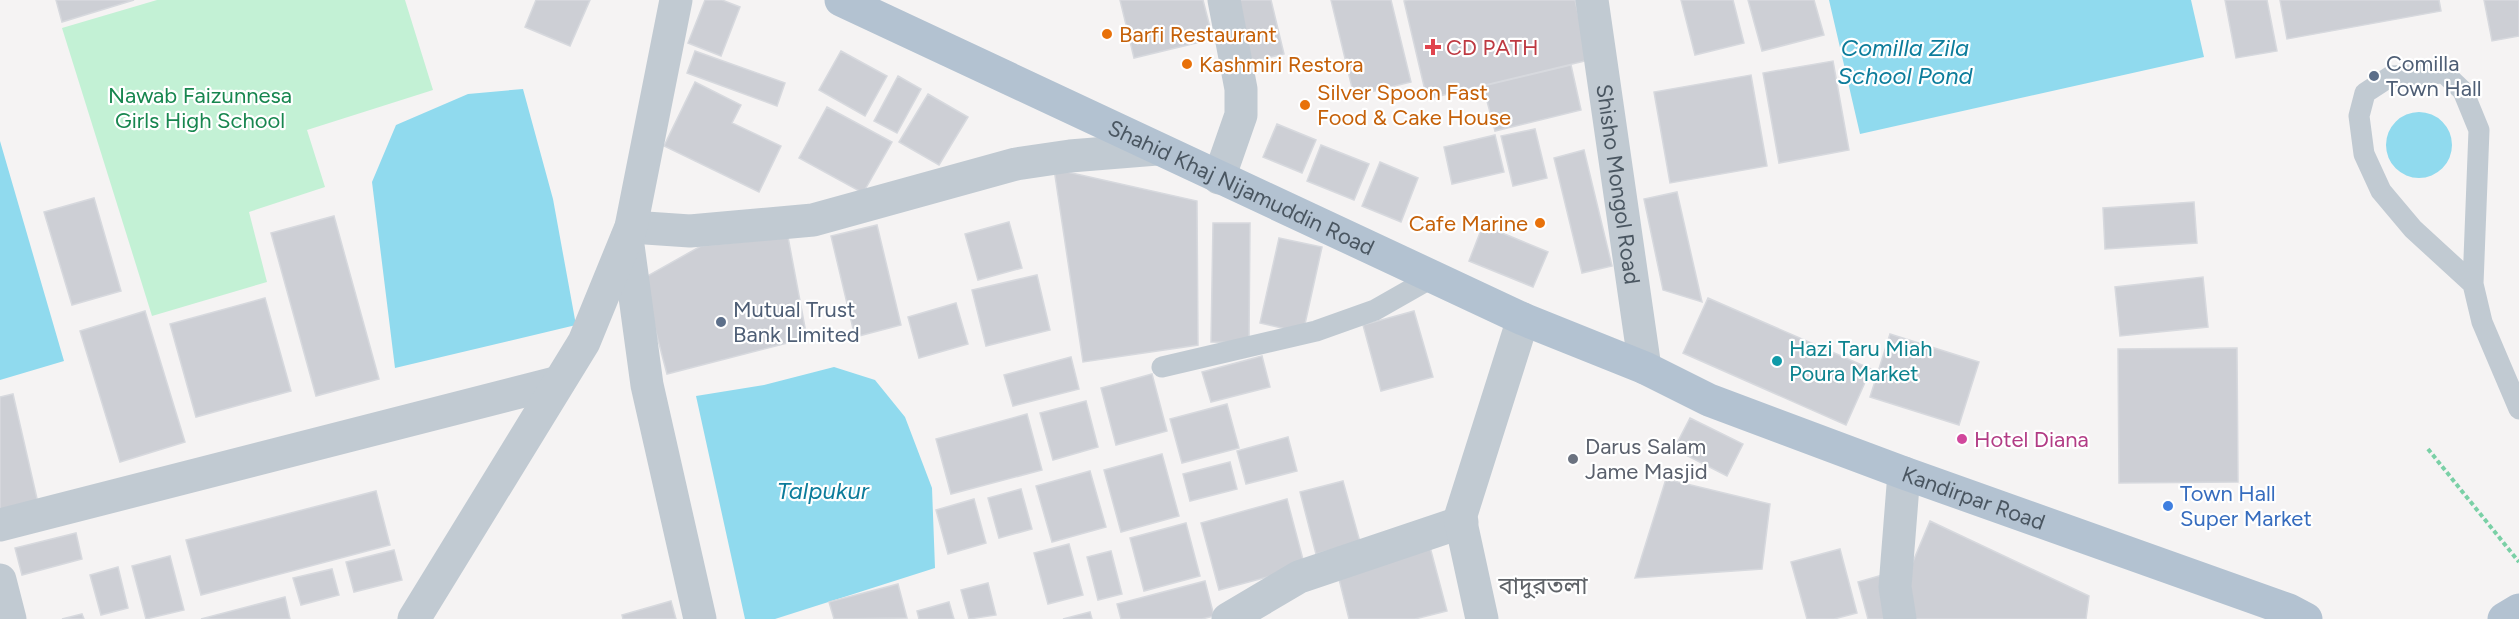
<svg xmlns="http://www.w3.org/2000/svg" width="2519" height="619" viewBox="0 0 2519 619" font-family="Figtree,'Noto Sans Bengali',sans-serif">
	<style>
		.green { fill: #c3f1d5 }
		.water { fill: #90daee }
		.building { fill: #cdcfd5; stroke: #d7d9de; stroke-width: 1.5 }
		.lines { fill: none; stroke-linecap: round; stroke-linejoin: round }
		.path { stroke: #7ad0a6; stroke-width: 4; stroke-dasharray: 4.5 3; stroke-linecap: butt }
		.service { stroke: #c1cad2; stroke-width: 21 }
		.minor { stroke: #c1cad2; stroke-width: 33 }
		.primary { stroke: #b3c2d1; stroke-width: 33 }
		.food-dot { fill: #e8710a; stroke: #fff; stroke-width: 2 }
		.health-dot { fill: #e0444e; stroke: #fff; stroke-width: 2 }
		.service-dot { fill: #5c6f8a; stroke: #fff; stroke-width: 2 }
		.culture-dot { fill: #0f9aa8; stroke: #fff; stroke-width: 2 }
		.hotel-dot { fill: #d1479c; stroke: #fff; stroke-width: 2 }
		.worship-dot { fill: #6b7280; stroke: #fff; stroke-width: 2 }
		.shop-dot { fill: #3f7fe0; stroke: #fff; stroke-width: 2 }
		.labels { text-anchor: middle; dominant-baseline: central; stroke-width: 4.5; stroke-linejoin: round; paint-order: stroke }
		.food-label { font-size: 22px; fill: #c56008; stroke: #fff; text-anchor: start }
		.health-label { font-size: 22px; fill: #be3a42; stroke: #fff; text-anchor: start }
		.service-label { font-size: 22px; fill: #4e5e75; stroke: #fff; text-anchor: start }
		.park-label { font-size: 22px; fill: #17864f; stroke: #fff }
		.street-label { font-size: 22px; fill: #4a5661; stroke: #fff }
		.culture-label { font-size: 22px; fill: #0d838f; stroke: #fff; text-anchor: start }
		.hotel-label { font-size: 22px; fill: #b23c85; stroke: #fff; text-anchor: start }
		.worship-label { font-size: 22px; fill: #5b616d; stroke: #fff; text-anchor: start }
		.shop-label { font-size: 22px; fill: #366cbe; stroke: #fff; text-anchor: start }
		.water-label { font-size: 24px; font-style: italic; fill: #0c7c9b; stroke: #fff }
		.neighbourhood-label { font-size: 24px; fill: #5f6368; stroke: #fff }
	</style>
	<rect width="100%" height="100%" fill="#f5f3f3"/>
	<path class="green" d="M157 0H405L433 90 307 130 325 187 249 212 267 282 152 316 62 28Z"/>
	<path class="water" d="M1829 0H2191L2204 57 1860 134Z
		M523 89 553 199 576 325 395 368 372 182 396 125 468 94Z
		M2386 145a33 33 0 1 1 66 0a33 33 0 1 1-66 0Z
		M0 141 64 361 0 380Z
		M834 367 875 380 905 417 932 488 935 568 775 619H745L696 396 764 385Z"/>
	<path class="building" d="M56 0H134L62 22Z
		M536 0H590L570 46 525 27Z
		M705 0H722L740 7 721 56 688 43Z
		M1120 0H1203L1213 39 1134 58Z
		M1235 0H1271L1284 54 1250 62Z
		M1331 0H1391L1411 82 1354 96Z
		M1408 0H1575L1589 60 1427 99 1404 1Z
		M1681 0H1733L1744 43 1695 55Z
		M1748 0H1814L1824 35 1762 51Z
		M2225 0H2267L2277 51 2236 58Z
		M2280 0H2439L2441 11 2287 39Z
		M2484 0H2519V36L2492 41Z
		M695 51 785 83 777 106 687 73Z
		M841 51 887 76 865 116 819 90Z
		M1833 61 1849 150 1779 163 1763 73Z
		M1571 65 1581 110 1495 131 1483 86Z
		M1751 75 1767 166 1670 183 1654 92Z
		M898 76 921 89 897 133 874 121Z
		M695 82 741 105 732 123 781 146 759 192 664 146Z
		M928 94 968 117 939 165 899 142Z
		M827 107 892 142 863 193 799 158Z
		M1277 124 1316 140 1302 173 1263 157Z
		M1535 129 1547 178 1513 186 1501 136Z
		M1495 135 1504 172 1452 184 1444 147Z
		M1321 145 1369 164 1354 200 1307 181Z
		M1584 150 1612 266 1582 273 1554 158Z
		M1380 162 1418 178 1401 222 1362 206Z
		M1054 169 1197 201 1198 345 1083 362Z
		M1677 192 1702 302 1663 290 1644 199Z
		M94 198 121 291 72 305 44 212Z
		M2194 202 2197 243 2105 249 2103 208Z
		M334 216 379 379 316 396 271 233Z
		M1009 222 1022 268 978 280 965 234Z
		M1213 223H1250L1249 343 1211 342Z
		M877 225 901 325 855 337 831 236Z
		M1483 225 1548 252 1533 287 1469 261Z
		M788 237 807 338 667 374 642 279 701 246Z
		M1279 238 1322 247 1303 333 1260 323Z
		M1037 275 1050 330 986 346 972 290Z
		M2203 277 2208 327 2120 336 2115 287Z
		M265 298 291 391 196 417 170 324Z
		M1708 298 1871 369 1846 425 1683 353Z
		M956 303 968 344 919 358 908 317Z
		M145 311 185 442 120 462 80 331Z
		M1414 311 1433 377 1381 391 1363 325Z
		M1890 334 1979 362 1959 425 1870 397Z
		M2237 348 2238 482 2119 483 2118 349Z
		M1262 356 1270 387 1211 402 1202 372Z
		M1071 357 1079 389 1013 406 1004 375Z
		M1152 374 1167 431 1116 445 1101 388Z
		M13 394 38 503 0 512V397Z
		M1086 401 1098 447 1053 460 1040 413Z
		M1227 404 1239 448 1182 463 1170 419Z
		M1027 414 1042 470 951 494 936 439Z
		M1690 418 1743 444 1727 476 1674 449Z
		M1288 437 1297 471 1246 484 1237 451Z
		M1162 454 1179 516 1121 532 1104 470Z
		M1230 462 1237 489 1190 501 1183 474Z
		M1090 471 1106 527 1052 542 1036 486Z
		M1666 479 1770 504 1762 569 1635 578Z
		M1343 481 1360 542 1316 554 1300 492Z
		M1021 489 1032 529 999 538 988 498Z
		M376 491 390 545 201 595 186 540Z
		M974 499 986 543 948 554 936 510Z
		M1287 499 1305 567 1219 590 1201 523Z
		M1930 521 2089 596 2086 619H1908L1912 564Z
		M1186 523 1200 576 1144 591 1130 538Z
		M76 533 82 559 22 575 15 548Z
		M1069 544 1083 595 1048 604 1034 553Z
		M1430 547 1447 611 1415 619H1349L1337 571Z
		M1840 549 1857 613 1834 619H1807L1791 562Z
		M394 550 402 580 354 592 346 562Z
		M1111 551 1122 594 1098 600 1087 557Z
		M170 556 184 610 146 619 132 566Z
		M118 567 128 608 101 615 90 575Z
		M332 569 339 595 301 605 293 578Z
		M1886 574 1899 619H1868L1858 582Z
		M1205 581 1214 616 1202 619H1121L1117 604Z
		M988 583 996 615 969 619 961 590Z
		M898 584 907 618 834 619 829 602Z
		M285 597 290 619H201Z
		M671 601 676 619H623L622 615Z
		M949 602 954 619H919L917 611Z
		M1090 612 1092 619H1063Z
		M82 614 84 619H62Z"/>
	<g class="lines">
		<path class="path" d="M2428 449 2519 562"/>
		<path class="service" d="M2473 284 2413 229 2381 191 2364 154 2359 116 2365 93 2391 76 2444 73 2463 91 2479 130 2473 284 2482 322 2519 409
			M1162 367 1316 331 1375 310 1433 277"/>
		<g class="minor">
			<path id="s1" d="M1592 0 1645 368"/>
			<path d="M1219 178 1241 115V89L1224 0"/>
			<path d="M631 227 690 231 813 220 1016 164 1070 156 1157 149"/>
			<path d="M627 238 647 385 700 619"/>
			<path d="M0 525 559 382"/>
			<path d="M0 580 10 619"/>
			<path d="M414 619 584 342 631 227 676 0"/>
			<path d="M1228 619 1299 577 1462 522"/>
			<path d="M1482 619 1460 518 1523 319"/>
			<path d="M1900 619 1895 587 1904 473"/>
		</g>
		<g class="primary">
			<path id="s2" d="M841 0 1523 319 1645 368 1709 400 1904 473 2289 610 2306 619"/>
			<path d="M2504 619 2519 610"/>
		</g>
	</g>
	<g class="food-dot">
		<circle cx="1107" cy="34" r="6"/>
		<circle cx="1187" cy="64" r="6"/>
		<circle cx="1305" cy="105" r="6"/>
		<circle cx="1540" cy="223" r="6"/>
	</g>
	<path class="health-dot" d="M1430 38h6v6h6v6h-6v6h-6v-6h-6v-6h6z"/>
	<g class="service-dot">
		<circle cx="2374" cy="76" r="6"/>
		<circle cx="721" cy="322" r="6"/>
	</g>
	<circle class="culture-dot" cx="1777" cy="361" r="6"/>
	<circle class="hotel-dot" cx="1962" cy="439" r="6"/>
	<circle class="worship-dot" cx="1573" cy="459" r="6"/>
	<circle class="shop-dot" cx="2168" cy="506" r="6"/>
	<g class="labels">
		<g class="food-label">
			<text x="1119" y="34">Barfi Restaurant</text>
			<text x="1199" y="64">Kashmiri Restora</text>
			<text x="1317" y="92">Silver Spoon Fast<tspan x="1317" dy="25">Food &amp; Cake House</tspan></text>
			<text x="1528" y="223" text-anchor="end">Cafe Marine</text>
		</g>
		<g class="health-label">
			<text x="1446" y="47">CD PATH</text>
		</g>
		<g class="service-label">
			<text x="2386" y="63">Comilla<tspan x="2386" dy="25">Town Hall</tspan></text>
			<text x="733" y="309">Mutual Trust<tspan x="733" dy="25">Bank Limited</tspan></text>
		</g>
		<g class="park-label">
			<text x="200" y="95">Nawab Faizunnesa<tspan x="200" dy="25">Girls High School</tspan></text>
		</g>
		<g class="street-label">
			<text stroke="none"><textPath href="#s1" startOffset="186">Shisho Mongol Road</textPath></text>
			<text stroke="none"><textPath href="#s2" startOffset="442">Shahid Khaj Nijamuddin Road</textPath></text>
			<text stroke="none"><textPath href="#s2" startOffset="1238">Kandirpar Road</textPath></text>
		</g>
		<g class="culture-label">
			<text x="1789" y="348">Hazi Taru Miah<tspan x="1789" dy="25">Poura Market</tspan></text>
		</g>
		<g class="hotel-label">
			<text x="1974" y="439">Hotel Diana</text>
		</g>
		<g class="worship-label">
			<text x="1585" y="446">Darus Salam<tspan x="1585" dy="25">Jame Masjid</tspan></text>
		</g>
		<g class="shop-label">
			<text x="2180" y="493">Town Hall<tspan x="2180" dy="25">Super Market</tspan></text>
		</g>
		<g class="water-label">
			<text x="1905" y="47">Comilla Zila<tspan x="1905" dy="28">School Pond</tspan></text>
			<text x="823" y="490">Talpukur</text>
		</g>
		<g class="neighbourhood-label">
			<text x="1543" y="585">বাদুরতলা</text>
		</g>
	</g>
</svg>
